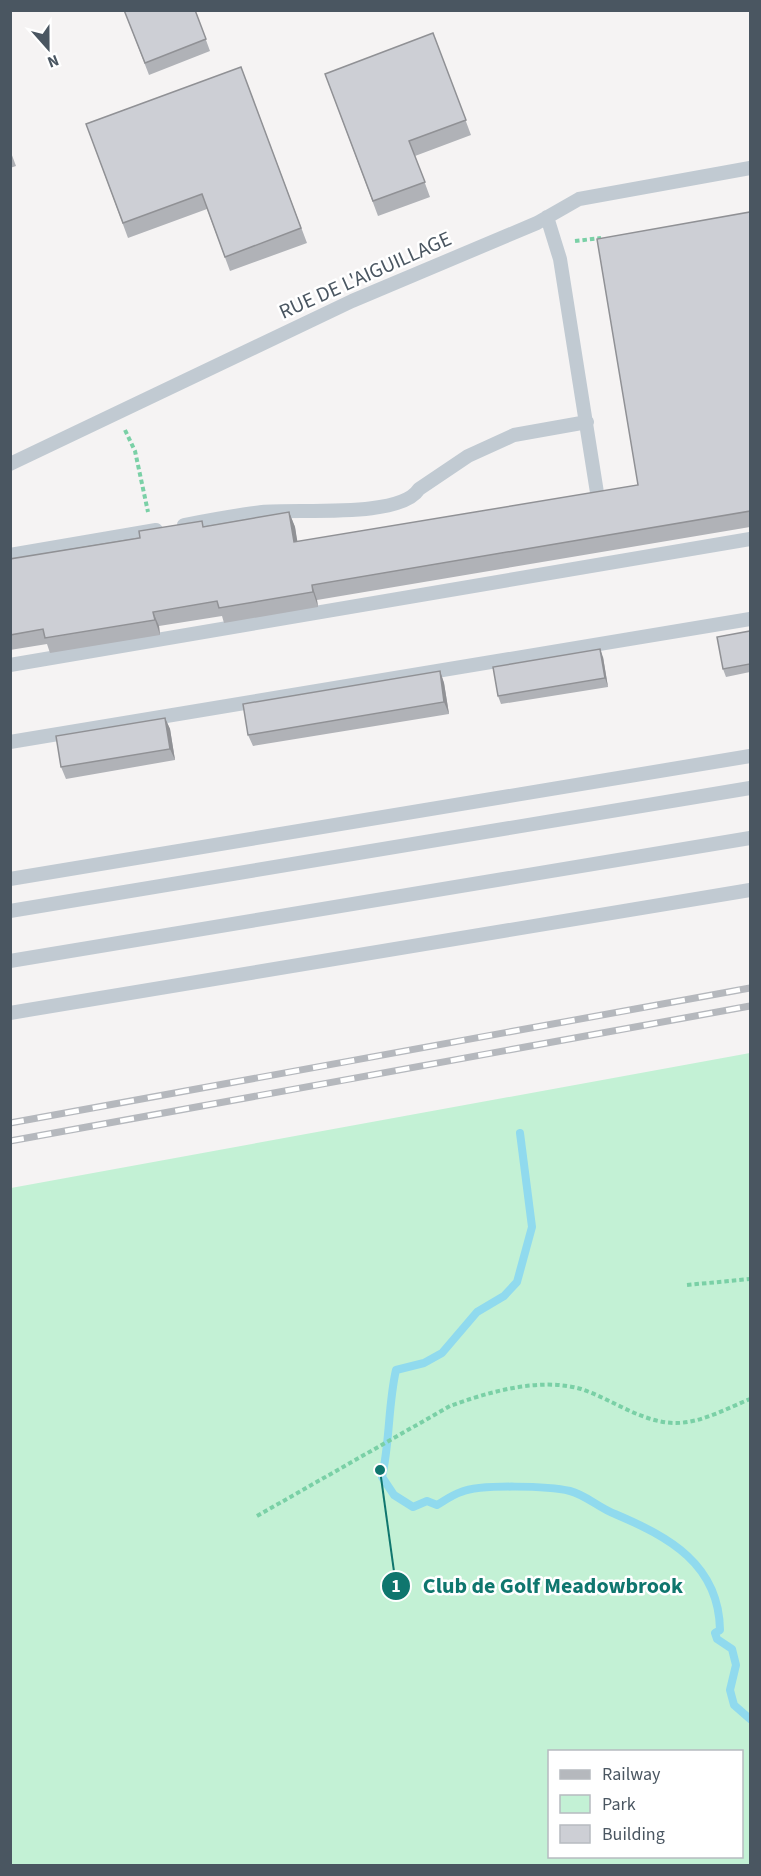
<svg xmlns="http://www.w3.org/2000/svg" width="761" height="1876" viewBox="0 0 761 1876" font-family="'Source Sans 3',sans-serif">
	<style>
		.green { fill: #c3f1d5; fill-rule: evenodd }
		.lines { fill: none; stroke-linecap: round; stroke-linejoin: round }
		.stream { stroke: #90daee; stroke-width: 8 }
		.path { stroke: #7ad0a6; stroke-width: 4; stroke-dasharray: 4.5 3; stroke-linecap: butt }
		.lane { stroke: #c1cad2; stroke-width: 14 }
		.rail-casing { stroke: #b5b8bd; stroke-width: 7 }
		.rail { stroke: #fff; stroke-width: 4.5; stroke-dasharray: 14; stroke-linecap: butt }
		.wall { fill: #b0b2b7 }
		.shaded-wall { fill: #909195 }
		.building { fill: #cdcfd5; stroke: #909195; stroke-width: 1.5 }
		.labels { text-anchor: middle; dominant-baseline: central; stroke-width: 5; stroke-linejoin: round; paint-order: stroke }
		.street-label { font-size: 21px; fill: #4a5661; stroke: #fff }
		.leader { fill: none; stroke: #0f766e; stroke-width: 2 }
		.callout-dot { fill: #0f766e; stroke: #fff; stroke-width: 2 }
		.mark-label { font-size: 18px; text-anchor: middle; font-weight: bold; fill: #fff }
		.callout-label { font-size: 22px; text-anchor: middle; font-weight: bold; fill: #0f766e; stroke: #fff; stroke-width: 5; stroke-linejoin: round; paint-order: stroke }
	</style>
	<rect width="100%" height="100%" fill="#f5f3f3"/>
	<path class="green" d="M750 1053V1865H11V1188ZM550 1752H742V1856H550Z"/>
	<g class="lines">
		<path class="stream" d="M520 1133 532 1227 517 1282 504 1296 477 1312 442 1353 424 1363 396 1370C388 1405 390 1441 382 1477L394 1495 413 1507 427 1501 437 1505C444 1501 452 1495 461 1492 480 1484 549 1486 570 1491 586 1495 599 1508 615 1514 669 1537 719 1564 720 1630L715 1633 717 1639 732 1649 736 1665 730 1690 734 1705 750 1719"/>
		<path class="path" d="M575 241 601 238
			M125 430 135 451 148 512
			M687 1285 750 1279
			M257 1516 450 1406C488 1392 540 1377 581 1389 612 1399 642 1423 676 1423 701 1423 728 1408 750 1399"/>
		<path class="lane" d="M547 217 560 259 598 499
			M10 464 352 301 537 223 579 199 750 168
			M184 525C210 520 236 515 262 512 296 508 400 519 419 489L468 456 514 435 587 422
			M10 555 156 530
			M10 665 750 539
			M10 742 750 619
			M10 879 750 756
			M10 911 750 788
			M10 961 750 838
			M10 1013 750 890"/>
		<g class="rail-casing">
			<path id="rail" d="M10 1123 750 988
				M10 1141 750 1006"/>
		</g>
		<use href="#rail" class="rail"/>
	</g>
	<path class="wall" d="M124 10H195L210 51 149 75Z
		M433 33 471 135 415 156 430 197 378 216 325 74Z
		M241 67 307 243 230 271 207 209 128 238 86 124Z
		M10 150 16 166 10 168Z
		M750 212V527L317 600 318 607 224 623 222 616 159 626 160 635 50 653 47 644 10 650V559L289 512 295 527 297 542 638 485Z
		M750 631V672L726 677 723 669Z
		M603 657 608 687 501 704 498 696Z
		M440 671 444 683 449 714 253 746 248 735Z
		M165 718 170 729 175 760 66 779 61 767Z"/>
	<path class="shaded-wall" d="M289 512 295 527 300 557 294 542Z
		M312 585 317 600 318 607 313 592Z
		M153 612 159 626 160 635 155 620Z
		M600 649 603 657 608 687 605 678Z
		M440 671 444 683 449 714 444 702Z
		M165 718 170 729 175 760 170 749Z"/>
	<path class="building" d="M124 10H195L206 39 145 63Z
		M433 33 466 120 409 141 425 182 373 201 325 74Z
		M241 67 301 228 225 257 202 194 123 223 86 124Z
		M750 212V511L312 585 313 592 219 608 217 601 153 612 155 620 45 638 43 629 10 635V559L140 538 139 531 202 521 203 527 289 512 294 542 638 485 597 239Z
		M750 631V664L723 669 717 637Z
		M600 649 605 678 498 696 493 667Z
		M440 671 444 702 248 735 243 704Z
		M165 718 170 749 61 767 56 736Z"/>
	<g class="labels">
		<g class="street-label">
			<text transform="translate(365 275) rotate(-24)">RUE DE L'AIGUILLAGE</text>
		</g>
	</g>
	<path class="leader" d="M380 1470L396 1586"/>
	<g class="callout-dot">
		<circle cx="380" cy="1470" r="6"/>
		<circle cx="396" cy="1586" r="15"/>
	</g>
	<g class="mark-label">
		<text x="396" y="1592">1</text>
	</g>
	<g class="callout-label">
		<text x="553" y="1593">Club de Golf Meadowbrook</text>
	</g>
	<rect width="761" height="1876" fill="none" stroke="#4a5661" stroke-width="24"/>
	<rect x="548" y="1750" width="195" height="108" fill="#ffffff" stroke="#b7bbc0" stroke-width="1.5"/>
	<rect x="560" y="1770" width="30" height="9" fill="#b5b8bd" stroke="#b7bbc0" stroke-width="1.5"/>
	<text x="602" y="1780" font-size="18" fill="#4a5661">Railway</text>
	<rect x="560" y="1795" width="30" height="18" fill="#c3f1d5" stroke="#b7bbc0" stroke-width="1.5"/>
	<text x="602" y="1810" font-size="18" fill="#4a5661">Park</text>
	<rect x="560" y="1825" width="30" height="18" fill="#cdcfd5" stroke="#b7bbc0" stroke-width="1.5"/>
	<text x="602" y="1840" font-size="18" fill="#4a5661">Building</text>
	<g transform="translate(48 48) rotate(159)" stroke="#ffffff" stroke-width="4.5" paint-order="stroke">
	<path d="M0-4.5L10 22L0 15L-10 22Z" fill="#4a5661"/>
	<text y="-9" font-size="16" font-weight="bold" text-anchor="middle" fill="#4a5661">N</text>
	</g>
</svg>
